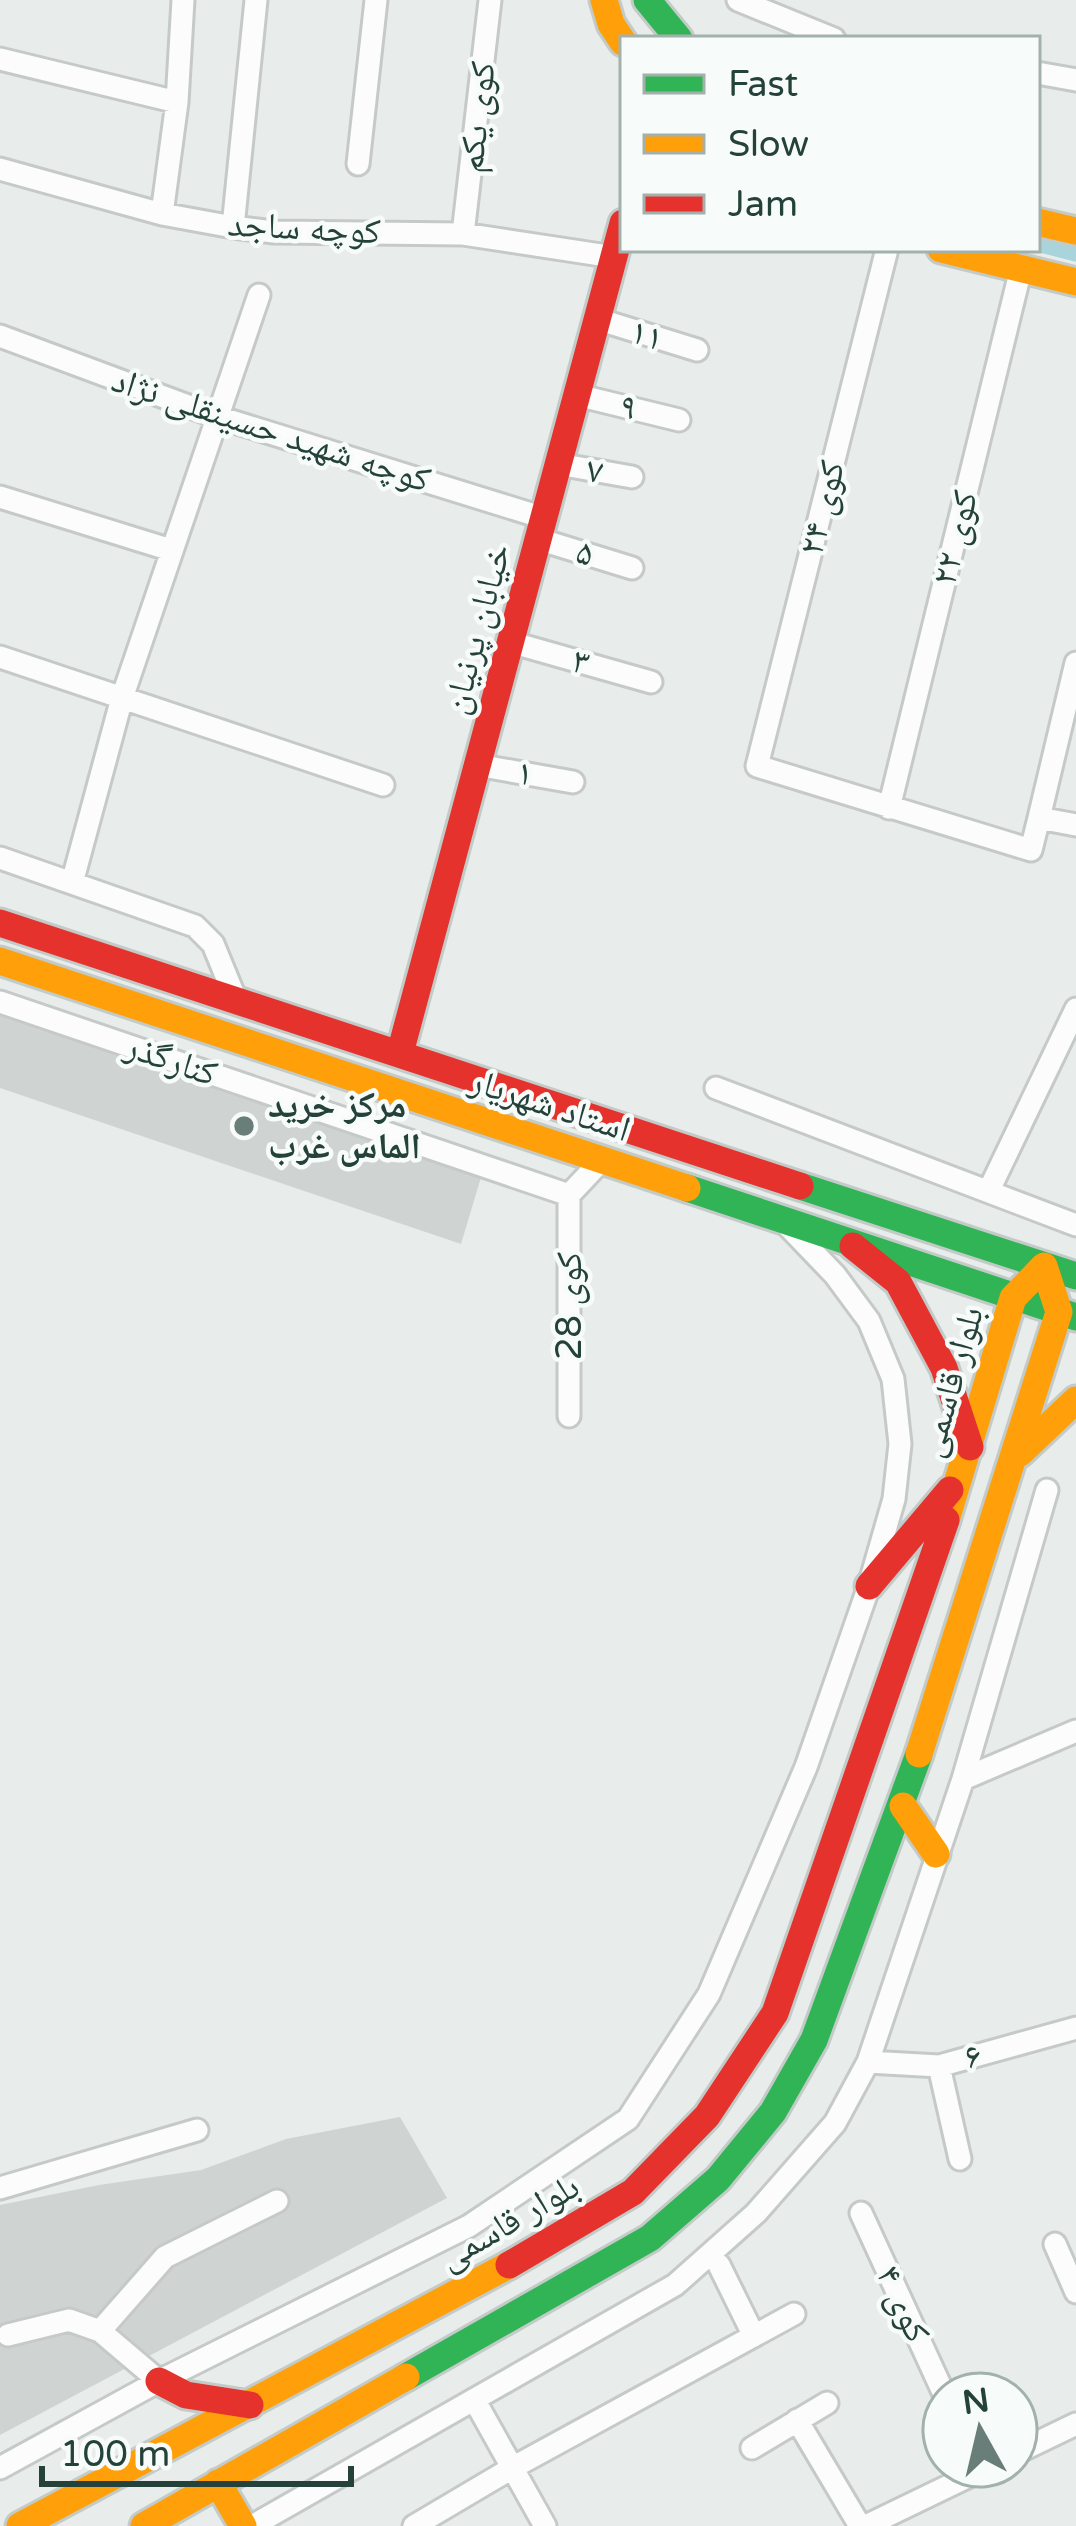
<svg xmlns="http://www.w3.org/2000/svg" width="1076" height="2526" viewBox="0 0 1076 2526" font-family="'Varela Round','Noto Naskh Arabic',sans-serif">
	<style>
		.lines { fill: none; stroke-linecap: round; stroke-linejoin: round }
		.canal { stroke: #a9d4db; stroke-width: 21 }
		.building { fill: #cfd4d2 }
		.street-casing { stroke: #c5cac8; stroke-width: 27 }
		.fast-casing { stroke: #c3cbc8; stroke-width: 33 }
		.slow-casing { stroke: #c3cbc8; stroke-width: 33 }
		.jam-casing { stroke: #c3cbc8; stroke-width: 33 }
		.street { stroke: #fcfcfc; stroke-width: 21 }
		.fast { stroke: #30b455; stroke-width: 27 }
		.slow { stroke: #ff9f0a; stroke-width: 27 }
		.jam { stroke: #e5322d; stroke-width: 27 }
		.poi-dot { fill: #697e78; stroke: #f7fbf9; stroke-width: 4.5 }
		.labels { text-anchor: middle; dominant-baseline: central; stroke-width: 9; stroke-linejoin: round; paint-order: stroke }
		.street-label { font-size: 36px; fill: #24423a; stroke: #f7fbf9 }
		.poi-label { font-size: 36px; font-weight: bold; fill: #24423a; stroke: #f7fbf9; text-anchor: start }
	</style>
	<rect width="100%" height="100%" fill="#e8edeb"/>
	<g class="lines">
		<path class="canal" d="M1037 241 1076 251"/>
	</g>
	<path class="building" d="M0 996 485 1164 461 1244 0 1088Z
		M400 2117 447 2198 0 2435V2205L99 2185 201 2170 286 2139Z"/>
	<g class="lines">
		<g class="street-casing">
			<path id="street" d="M738 0 834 39
				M0 59 177 102
				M1037 73 1076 80
				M358 164 376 0
				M0 169 162 214 233 227 274 232 463 234 614 257
				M162 214 177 102 183 0
				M233 227 256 0
				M463 234 490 0
				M887 249 757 766 1031 850 1039 818 1076 825
				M597 319 697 350
				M0 336 215 416 544 518
				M577 395 679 420
				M558 464 632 477
				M0 497 171 550
				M538 539 632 568
				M510 642 651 682
				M0 657 383 785
				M477 765 573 782
				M889 808 1018 281 1025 269
				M1039 818 1076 663
				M0 858 195 926 213 944 236 1000
				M72 883 122 698 259 295
				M0 1002 569 1195 602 1160
				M716 1088 1076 1225
				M989 1190 1076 1009
				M569 1416V1195
				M963 1779 1076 1731
				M868 2062 939 2066 1076 2028
				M939 2066 960 2159
				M0 2188 197 2130
				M861 2213 944 2394
				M1055 2244 1076 2292
				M719 2265 754 2336
				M100 2331 165 2257 277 2201
				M8 2335 69 2320 100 2331 159 2381
				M475 2401 545 2526
				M797 2420 860 2526
				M752 2448 827 2403
				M1016 2453 1076 2424
				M0 2468 159 2381 469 2226 628 2119 709 1994 806 1767 869 1586 894 1499 900 1444 893 1379 869 1321 835 1275 787 1225
				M252 2526 675 2285 756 2213 835 2123 868 2062 963 1779 1047 1490
				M414 2526 512 2468 794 2314
				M866 2526 990 2466"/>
		</g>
		<g class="fast-casing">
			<path id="fast" d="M647 0 679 39
				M800 1186 1076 1276
				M687 1188 1076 1317
				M406 2377 650 2238 718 2179 773 2112 814 2040 919 1754"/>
		</g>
		<g class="slow-casing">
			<path id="slow" d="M604 0 611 24 623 42
				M1037 222 1076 231
				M941 249 1076 282
				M0 961 687 1188
				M1020 1453 1076 1400
				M919 1754 1059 1312 1044 1266 1013 1298 946 1520
				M903 1806 936 1854
				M218 2483 243 2526
				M20 2526 509 2265
				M144 2526 406 2377"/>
		</g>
		<g class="jam-casing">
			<path id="jam" d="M0 923 800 1186
				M400 1053 623 223
				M853 1246 898 1282 944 1368 970 1447
				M869 1586 950 1490
				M509 2265 633 2192 707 2116 775 2013 946 1520
				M159 2381 186 2395 250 2405"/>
		</g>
		<use href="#street" class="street"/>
		<use href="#fast" class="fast"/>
		<use href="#slow" class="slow"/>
		<use href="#jam" class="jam"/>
	</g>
	<circle class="poi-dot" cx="244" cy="1126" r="12"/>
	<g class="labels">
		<g class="street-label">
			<text transform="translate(477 117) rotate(-83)">کوی یکم</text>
			<text transform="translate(304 228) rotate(3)">کوچه ساجد</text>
			<text transform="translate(647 335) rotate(18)">۱۱</text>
			<text transform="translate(628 407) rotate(14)">۹</text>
			<text transform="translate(271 430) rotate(18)">کوچه شهید حسینقلی نژاد</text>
			<text transform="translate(595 471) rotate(10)">۷</text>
			<text transform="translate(822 508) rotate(-76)">کوی ۲۴</text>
			<text transform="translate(955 538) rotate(-76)">کوی ۲۲</text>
			<text transform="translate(585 553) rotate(17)">۵</text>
			<text transform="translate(477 629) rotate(-75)">خیابان پرنیان</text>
			<text transform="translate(581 662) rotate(16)">۳</text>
			<text transform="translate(525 773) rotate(10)">۱</text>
			<text transform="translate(171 1060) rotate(19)">کنارگذر</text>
			<text transform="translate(550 1105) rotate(18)">استاد شهریار</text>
			<text transform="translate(569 1306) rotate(-90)">کوی 28</text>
			<text transform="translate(951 1382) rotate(-74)">بلوار قاسمی</text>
			<text transform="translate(973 2056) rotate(-15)">۶</text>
			<text transform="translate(509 2222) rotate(-30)">بلوار قاسمی</text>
			<text transform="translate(903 2304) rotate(65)">کوی ۴</text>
		</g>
		<g class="poi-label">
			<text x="268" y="1105">مرکز خرید<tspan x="268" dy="41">الماس غرب</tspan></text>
		</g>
	</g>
	<rect x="620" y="36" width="420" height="216" fill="#f7fbf9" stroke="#a3b1ad" stroke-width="3"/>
	<rect x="644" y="75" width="60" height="18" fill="#30b455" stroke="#a3b1ad" stroke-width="3"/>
	<text x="728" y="96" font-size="36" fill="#24423a">Fast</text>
	<rect x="644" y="135" width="60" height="18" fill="#ff9f0a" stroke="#a3b1ad" stroke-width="3"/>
	<text x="728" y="156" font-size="36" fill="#24423a">Slow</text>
	<rect x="644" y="195" width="60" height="18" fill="#e5322d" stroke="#a3b1ad" stroke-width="3"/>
	<text x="728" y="216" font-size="36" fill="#24423a">Jam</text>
	<g transform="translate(980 2430) rotate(352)"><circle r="57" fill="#f7fbf9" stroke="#a3b1ad" stroke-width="3"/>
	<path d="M0-9L21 45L0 30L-21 45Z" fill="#697e78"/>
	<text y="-18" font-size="33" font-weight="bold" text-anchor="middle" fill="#24423a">N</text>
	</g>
	<path d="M42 2466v18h309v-18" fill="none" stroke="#24423a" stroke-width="6"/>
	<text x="60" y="2466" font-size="36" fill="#24423a" stroke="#f7fbf9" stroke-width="9" paint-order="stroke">100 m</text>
</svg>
